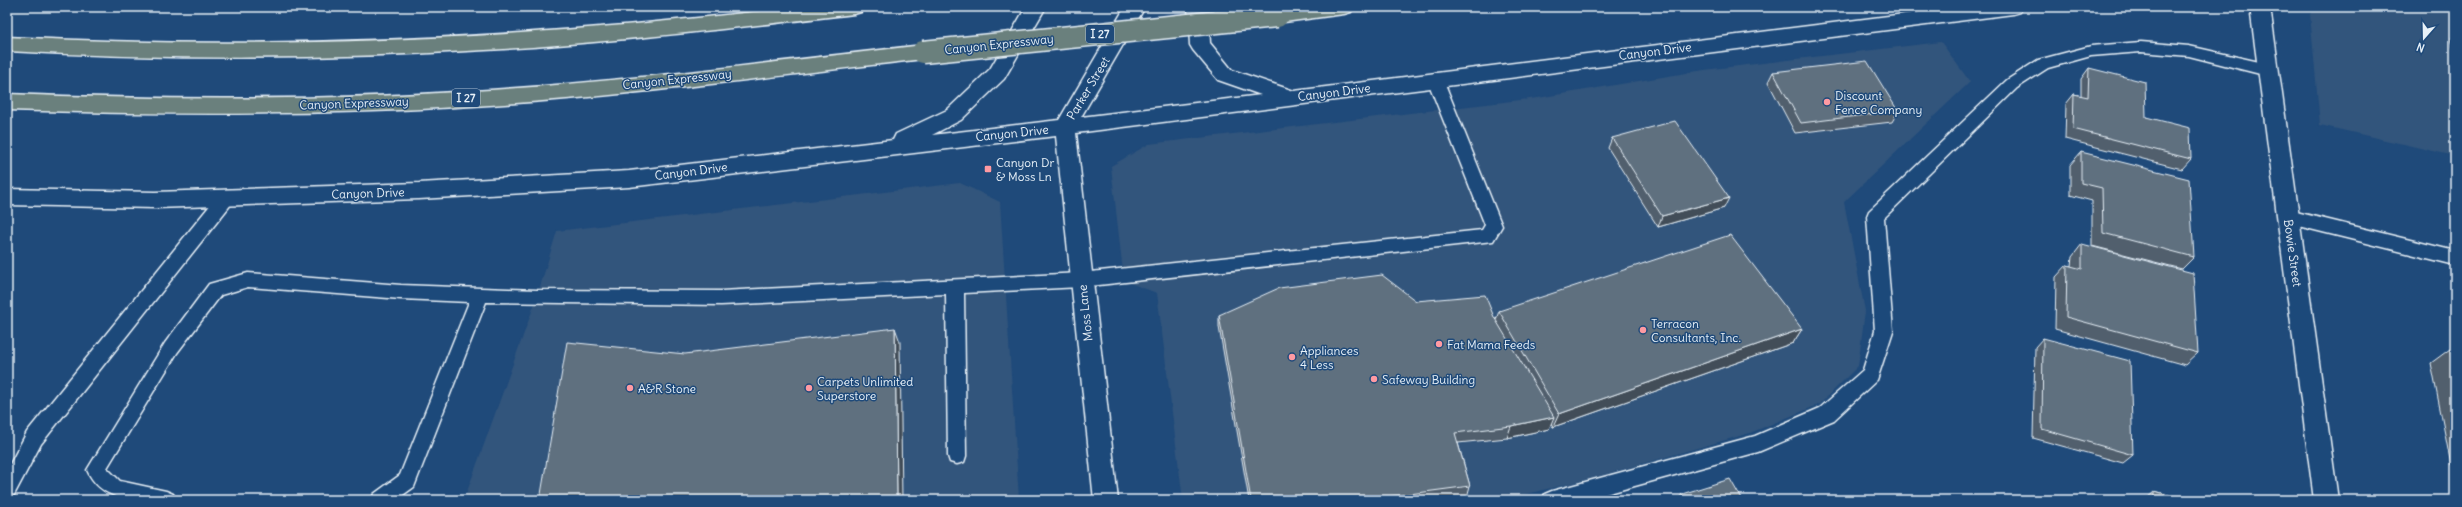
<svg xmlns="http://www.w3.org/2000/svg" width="2462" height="507" viewBox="0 0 2462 507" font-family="Delius,sans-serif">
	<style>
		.built { fill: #32557c }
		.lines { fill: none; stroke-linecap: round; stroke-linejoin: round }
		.service-casing { stroke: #e8f1f8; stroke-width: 3 }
		.tertiary-casing { stroke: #e8f1f8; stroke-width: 3 }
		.secondary-casing { stroke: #e8f1f8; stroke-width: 3 }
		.motorway-casing { stroke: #e8f1f8; stroke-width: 3 }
		.service { fill: #1f4a7a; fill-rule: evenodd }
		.tertiary { fill: #1f4a7a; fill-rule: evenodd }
		.secondary { fill: #1f4a7a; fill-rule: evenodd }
		.motorway { fill: #6a807d; fill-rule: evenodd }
		.motorway-bridge-casing { stroke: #e8f1f8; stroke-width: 25; stroke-linecap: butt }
		.motorway-bridge { stroke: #6a807d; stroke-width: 22 }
		.wall { fill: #515f6d; stroke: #e8f1f8 }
		.shaded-wall { fill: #424e59; stroke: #e8f1f8 }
		.building { fill: #5e6f7f; stroke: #e8f1f8 }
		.poi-dot { fill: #ff9aa2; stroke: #1f4a7a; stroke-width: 1.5 }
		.labels { text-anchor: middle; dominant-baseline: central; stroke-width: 3; stroke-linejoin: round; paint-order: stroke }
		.shield { fill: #1f4a7a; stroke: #acbfd2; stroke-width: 1 }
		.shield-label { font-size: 11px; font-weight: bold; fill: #e8f1f8 }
		.street-label { font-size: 12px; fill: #e8f1f8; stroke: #1f4a7a }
		.poi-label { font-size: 12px; fill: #e8f1f8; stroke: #1f4a7a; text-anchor: start }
	</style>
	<rect width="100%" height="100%" fill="#1f4a7a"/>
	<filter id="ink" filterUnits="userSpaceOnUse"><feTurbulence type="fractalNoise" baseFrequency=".025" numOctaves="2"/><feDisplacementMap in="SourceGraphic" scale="8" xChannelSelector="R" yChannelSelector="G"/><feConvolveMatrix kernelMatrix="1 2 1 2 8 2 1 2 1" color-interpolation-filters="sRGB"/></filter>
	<g filter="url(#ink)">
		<path class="built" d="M2317 7H2455V156L2320 125 2310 14Z
			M1941 42 1970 82 1844 202 1865 311 1858 366 1820 404 1750 433 1586 480 1500 500H1183L1157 293 1124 281 1111 166 1149 144 1538 98 1704 70Z
			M960 183 1000 202 1019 500H464L537 297 557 231Z"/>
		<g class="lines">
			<g class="service-casing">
				<path id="service" d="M2141 42 2189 46 2268 64 2273 66 2276 70 2273 74 2268 76 2189 56 2141 52 2091 56 2048 68 2017 88 1884 218 1893 331 1877 380 1834 420 1758 452 1584 500H1542L1545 494 1552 491 1755 436 1820 408 1863 370 1875 331 1867 216 1869 211 2007 80 2038 60 2091 46Z
					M1435 73 1440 75 1443 79 1502 226 1493 241 1081 287 964 293 966 456 964 462 957 464 950 462 948 456 946 294 721 305 486 302 414 487 396 500H371L374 494 400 475 469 302 401 299 248 287 221 295 177 353 107 468 120 481 166 491 173 494 176 500C142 500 103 506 87 470L165 343 209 284 248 273 401 285 537 290 721 291 1081 273 1482 230 1485 225 1427 79 1430 75Z
					M226 192 232 193 234 198 232 203 41 444 14 495 7 498V470L27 432 220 193Z
					M2288 210 2455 251V265L2282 222 2280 217 2282 212Z"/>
			</g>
			<g class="tertiary-casing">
				<path id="tertiary" d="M2250 7H2270L2338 500H2314Z"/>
			</g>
			<g class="secondary-casing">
				<path id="secondary" d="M1026 7H1046L1004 79 961 120 932 135 1059 120 1125 7H1145L1081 117 1261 95 1218 80 1193 50 1190 45 1188 7H1208L1210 43 1232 70 1294 91 1960 7H2023L2020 12 2013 14 1076 133 1118 500H1094L1056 136 629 187 419 199 155 208 7 205V189L155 192 419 183 629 171 893 140 896 134 947 110 990 69Z"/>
			</g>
			<g class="motorway-casing">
				<path id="motorway" d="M797 7H864L861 12 854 14C731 28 608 43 485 50 325 60 166 60 7 51V37C272 51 535 39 797 7Z
					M1294 7H1354L1351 12 1344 14 1277 23 1270 21 1267 16 1270 11Z
					M923 45 930 47 933 52 930 57 923 59C773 76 624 97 473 106 318 116 162 115 7 110V94C162 100 318 101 473 91 624 82 773 62 923 45Z"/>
			</g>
			<use href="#service" class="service"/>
			<use href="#tertiary" class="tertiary"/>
			<use href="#secondary" class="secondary"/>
			<use href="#motorway" class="motorway"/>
			<g class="motorway-bridge-casing">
				<path id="motorway-bridge" d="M923 52 1277 16"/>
			</g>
			<use href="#motorway-bridge" class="motorway-bridge"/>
		</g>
		<path class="wall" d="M2455 34V54L2451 38Z
			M2089 68 2146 117 2191 159 2182 169 2065 139 2066 104 2074 94 2081 96V79Z
			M1773 72 1898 111 1892 122 1795 133 1768 82Z
			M1612 138 1724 208 1658 227 1608 148Z
			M2081 152 2194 257 2182 269 2092 246V201L2070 195V165Z
			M2082 244 2198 353 2185 365 2055 329 2056 277 2067 265 2071 266 2072 257Z
			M1416 301 1494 317 1496 320 1499 311 1802 329 1793 343 1553 427 1551 423 1549 429 1507 438 1458 443 1470 486 1467 497 1445 500H1249L1219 327V315Z
			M2043 338 2133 455 2123 463 2033 438 2035 347Z
			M2450 349 2455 351V467L2451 465 2431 363Z
			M2155 491 2185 500H2145Z
			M1682 494 1742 500H1678Z"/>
		<path class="shaded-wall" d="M1729 198 1724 208 1658 227 1662 216Z
			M895 328 900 342 902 500H897Z
			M1802 329 1793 343 1553 427 1559 414Z
			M1554 417 1549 429 1507 438 1511 426Z"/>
		<path class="building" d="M1867 61 1898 111 1801 123 1773 72Z
			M2089 68 2145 82 2146 117 2190 128 2191 159 2073 129 2074 94 2088 97Z
			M1675 121 1729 198 1662 216 1612 138Z
			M2081 152 2189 179 2194 257 2103 233 2102 188 2081 183Z
			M1730 235 1802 329 1559 414 1499 311Z
			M2082 244 2193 273 2198 353 2066 317 2067 265 2082 269Z
			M1382 275 1416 301 1485 295 1494 317 1554 417 1511 426 1455 433 1470 486 1364 500H1251L1219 315 1279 288Z
			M895 328 897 500H540L567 342 685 354Z
			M2043 338 2130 361 2133 455 2042 429Z
			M2450 349 2455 351V375Z
			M1730 479 1742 500H1685L1682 494Z
			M2155 491 2185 500H2155Z"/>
	</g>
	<g class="poi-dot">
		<circle cx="1827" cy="102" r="4"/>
		<rect x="984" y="165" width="8" height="8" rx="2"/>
		<circle cx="1643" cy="330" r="4"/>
		<circle cx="1439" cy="344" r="4"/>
		<circle cx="1292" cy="357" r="4"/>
		<circle cx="1374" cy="379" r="4"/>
		<circle cx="630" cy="388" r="4"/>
		<circle cx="809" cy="388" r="4"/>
	</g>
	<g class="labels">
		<g class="shield">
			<rect x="1086" y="25" width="28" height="18" rx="3"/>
			<rect x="452" y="89" width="28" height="18" rx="3"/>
		</g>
		<g class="shield-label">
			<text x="1100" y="34">I 27</text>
			<text x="466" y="98">I 27</text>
		</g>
		<g class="street-label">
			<text transform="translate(999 44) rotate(-6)">Canyon Expressway</text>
			<text transform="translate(1655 51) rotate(-7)">Canyon Drive</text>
			<text transform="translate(677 79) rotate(-6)">Canyon Expressway</text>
			<text transform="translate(1088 88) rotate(-59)">Parker Street</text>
			<text transform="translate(1334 92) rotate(-7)">Canyon Drive</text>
			<text transform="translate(354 103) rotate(-2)">Canyon Expressway</text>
			<text transform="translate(1012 133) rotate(-6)">Canyon Drive</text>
			<text transform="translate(691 171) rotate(-7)">Canyon Drive</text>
			<text transform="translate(368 193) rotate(-2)">Canyon Drive</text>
			<text transform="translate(2293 253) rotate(82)">Bowie Street</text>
			<text transform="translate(1085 313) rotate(-96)">Moss Lane</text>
		</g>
		<g class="poi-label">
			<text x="1835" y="95">Discount<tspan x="1835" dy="14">Fence Company</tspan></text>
			<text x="996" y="162">Canyon Dr<tspan x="996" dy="14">&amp; Moss Ln</tspan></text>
			<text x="1651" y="323">Terracon<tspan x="1651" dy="14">Consultants, Inc.</tspan></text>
			<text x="1447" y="344">Fat Mama Feeds</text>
			<text x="1300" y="350">Appliances<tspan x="1300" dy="14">4 Less</tspan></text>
			<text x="1382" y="379">Safeway Building</text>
			<text x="817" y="381">Carpets Unlimited<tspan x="817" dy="14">Superstore</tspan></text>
			<text x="638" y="388">A&amp;R Stone</text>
		</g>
	</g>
	<rect width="2462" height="507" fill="none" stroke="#1f4a7a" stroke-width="24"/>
	<rect x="12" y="12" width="2438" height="483" fill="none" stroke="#e8f1f8" stroke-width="1.5" filter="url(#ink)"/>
	<g transform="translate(2424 38) rotate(200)" stroke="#1f4a7a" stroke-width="3" paint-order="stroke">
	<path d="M0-3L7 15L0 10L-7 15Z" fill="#e8f1f8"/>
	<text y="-6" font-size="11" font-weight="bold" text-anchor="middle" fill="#e8f1f8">N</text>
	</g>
</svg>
